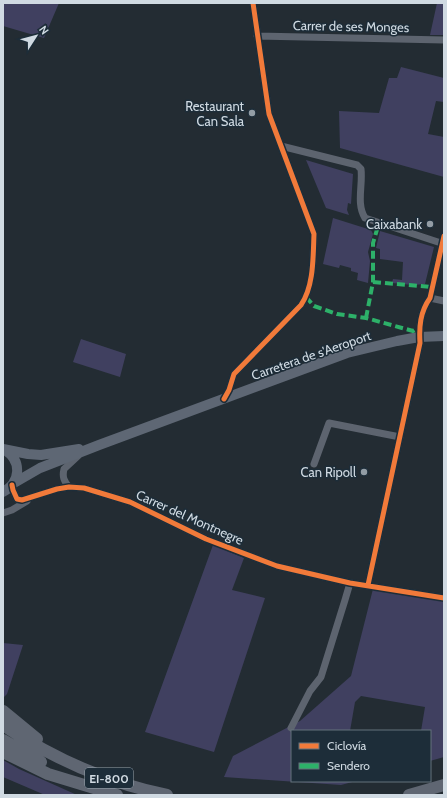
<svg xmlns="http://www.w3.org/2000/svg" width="447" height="798" viewBox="0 0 447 798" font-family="Cabin,sans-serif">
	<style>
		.green { fill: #404060 }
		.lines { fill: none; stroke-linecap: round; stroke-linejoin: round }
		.minor { stroke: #5d646f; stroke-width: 7 }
		.secondary { stroke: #5e6774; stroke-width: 10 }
		.trunk { stroke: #5f6672; stroke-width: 12 }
		.quiet { stroke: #2db169; stroke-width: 4; stroke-dasharray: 8 4; stroke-linecap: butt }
		.cycleway-casing { stroke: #1d2d39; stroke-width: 8 }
		.cycleway { stroke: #f17a3a; stroke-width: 5 }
		.poi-dot { fill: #939da5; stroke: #1d2d39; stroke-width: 1.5 }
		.labels { text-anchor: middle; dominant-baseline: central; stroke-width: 3; stroke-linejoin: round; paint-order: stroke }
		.shield { fill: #1d2d39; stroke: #9aa6af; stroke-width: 1 }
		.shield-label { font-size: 12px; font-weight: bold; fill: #d0dae2 }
		.street-label { font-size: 13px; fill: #d0dae2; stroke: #1d2d39 }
		.poi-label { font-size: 13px; fill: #d0dae2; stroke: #1d2d39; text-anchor: end }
	</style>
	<rect width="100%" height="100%" fill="#232c33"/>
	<path class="green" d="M3 3H59L44 38 3 26Z
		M437 3H444V35H430Z
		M401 67 444 78V102L436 101 428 134 444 137V177L340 148 339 111 379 113 389 78H397Z
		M306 160 353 174 351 204 348 203 347 210 349 215 326 208Z
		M333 218 368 229 371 230 373 234 368 252 370 261 368 283 357 280 358 273 351 271V268L340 265 339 268 323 264Z
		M380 231 434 247 425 284 413 285 392 283 393 279 402 280 403 262 380 259V249L376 248Z
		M81 339 126 354 120 377 73 362Z
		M213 545 244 558 232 590 265 598 214 752 145 732Z
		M373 589 444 601V757L430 761V731H421L425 707 361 696 355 702 350 731H292V781H356L341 785 224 777 233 756 300 721 351 676Z
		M3 643 23 645 7 694 3 698Z
		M3 760 19 769 77 795H45L3 777Z"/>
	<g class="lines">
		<path class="minor" d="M257 36 444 40
			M281 146 357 165 361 169C363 185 356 204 365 218L444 244
			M430 298 444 301
			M224 399 229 390 234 374 301 305C314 286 313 257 314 234L269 114 253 3
			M314 464 329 423 400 437
			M12 485 13 490 17 499 22 500 57 489 69 487 84 488 130 502 206 539 277 566 350 583 444 598
			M69 487C64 481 62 477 64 469L78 456
			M3 513 12 510 27 501
			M368 585 420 343C419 327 420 312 430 298L444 236
			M291 728 310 691 321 677 345 600 350 583"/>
		<path class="secondary" d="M3 449 28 454 41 455 79 449
			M14 483 40 468 99 445 347 353 397 341 419 337 444 336
			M3 492C21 482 22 461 5 450"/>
		<path class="trunk" d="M3 711 37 739
			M3 725C52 758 109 783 167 795
			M3 740 41 762
			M3 752 48 774 117 795
			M409 795 444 785"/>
		<path class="quiet" d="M373 282 432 287
			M306 297 314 306 337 314 366 318 413 331 419 327
			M366 318 373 282V243L379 223"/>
		<g class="cycleway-casing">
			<path id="cycleway" d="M224 399 229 390 234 374 301 305C314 286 313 257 314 234L269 114 253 3
				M12 485 13 490 17 499 22 500 57 489 69 487 84 488 130 502 206 539 277 566 350 583 444 598
				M368 585 420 343C419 327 420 312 430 298L444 236"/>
		</g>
		<use href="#cycleway" class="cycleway"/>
	</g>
	<g class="poi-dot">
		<circle cx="252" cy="113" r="4"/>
		<circle cx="430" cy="224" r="4"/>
		<circle cx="364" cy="472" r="4"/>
	</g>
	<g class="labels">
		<rect class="shield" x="85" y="768" width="48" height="20" rx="3"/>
		<g class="shield-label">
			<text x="109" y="778">EI-800</text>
		</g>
		<g class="street-label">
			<text transform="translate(351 26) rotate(1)">Carrer de ses Monges</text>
			<text transform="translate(311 355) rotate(-19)">Carretera de s'Aeroport</text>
			<text transform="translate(190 517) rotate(24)">Carrer del Montnegre</text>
		</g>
		<g class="poi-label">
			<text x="244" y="106">Restaurant<tspan x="244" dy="15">Can Sala</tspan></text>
			<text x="422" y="224">Caixabank</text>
			<text x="356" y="472">Can Ripoll</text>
		</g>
	</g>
	<rect width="447" height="798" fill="none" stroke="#d0dae2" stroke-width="8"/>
	<rect x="291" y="730" width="140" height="52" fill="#1d2d39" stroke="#65727d"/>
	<rect x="299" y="743" width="20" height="6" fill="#f17a3a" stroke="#65727d"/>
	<text x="327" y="750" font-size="12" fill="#d0dae2">Ciclovía</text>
	<rect x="299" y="763" width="20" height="6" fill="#2db169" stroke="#65727d"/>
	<text x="327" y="770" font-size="12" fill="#d0dae2">Sendero</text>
	<g transform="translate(36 36) rotate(54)" stroke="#1d2d39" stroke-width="3" paint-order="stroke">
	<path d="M0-3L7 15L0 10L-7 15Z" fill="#d0dae2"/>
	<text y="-6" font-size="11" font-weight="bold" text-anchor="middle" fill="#d0dae2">N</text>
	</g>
</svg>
